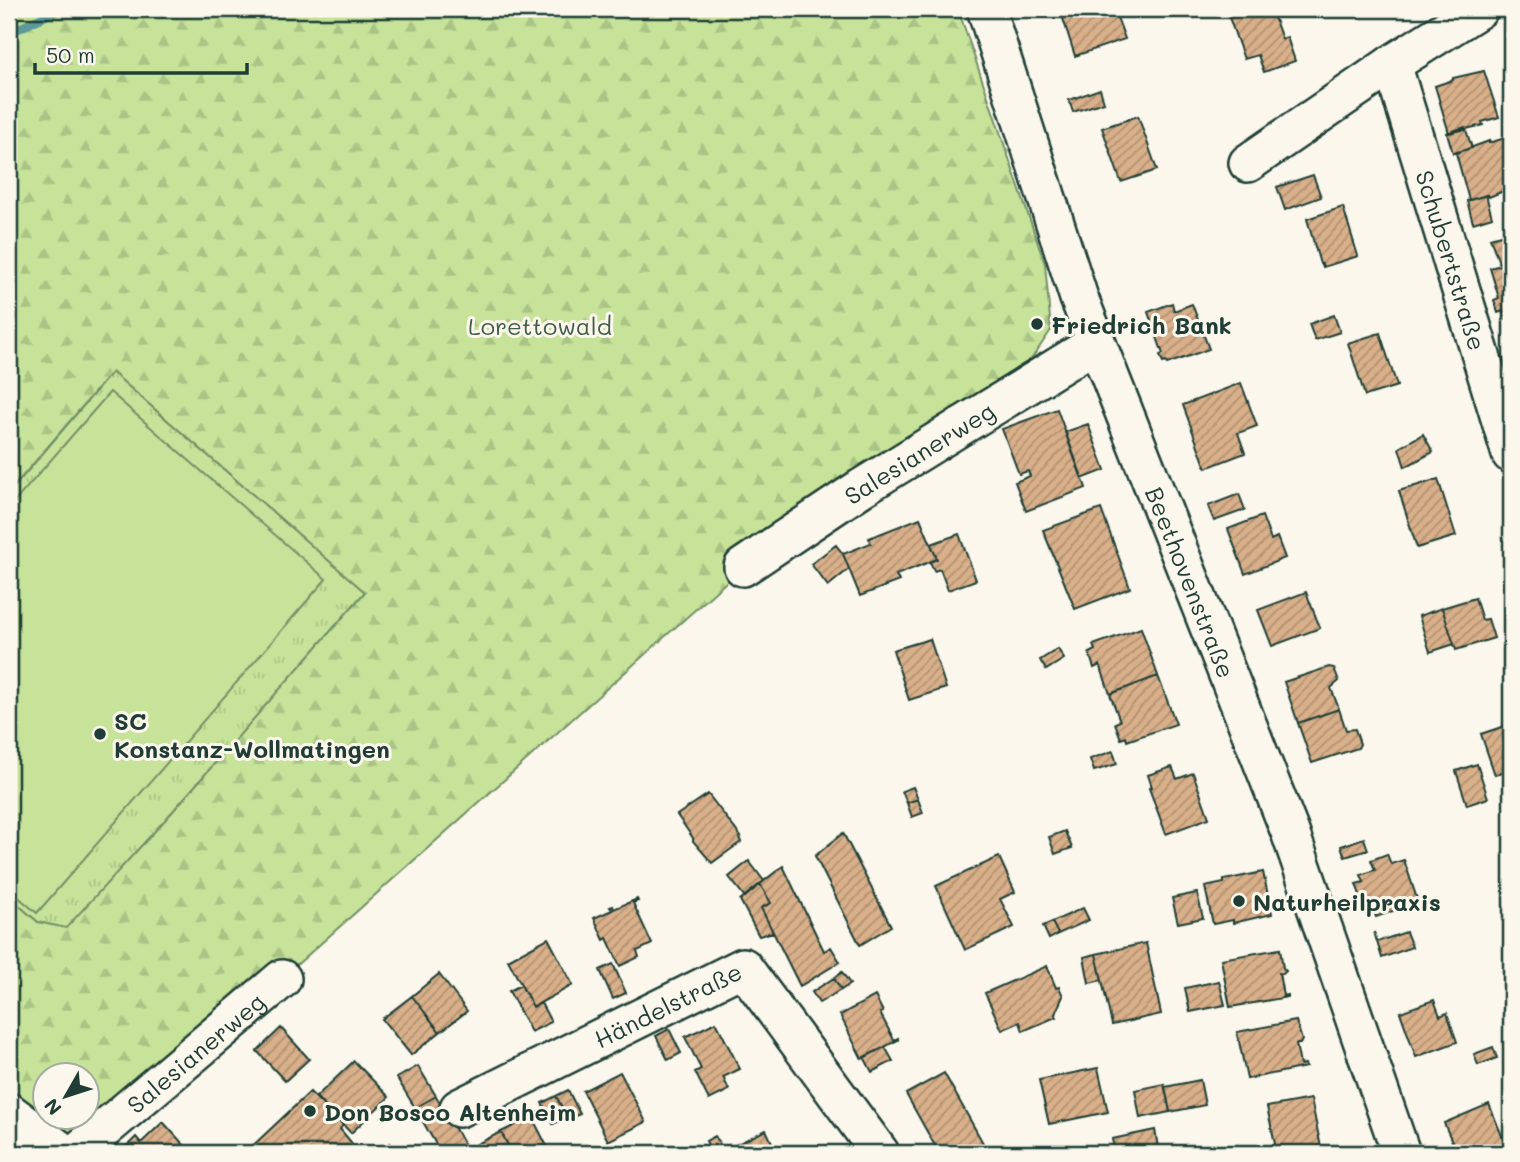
<svg xmlns="http://www.w3.org/2000/svg" width="1520" height="1162" viewBox="0 0 1520 1162" font-family="Mali,sans-serif">
	<style>
		.grass { fill: url(#grass-tufts); stroke: #739067; stroke-width: 2 }
		.forest { fill: url(#forest-firs); stroke: #739067; stroke-width: 2; fill-rule: evenodd }
		.pitch { fill: #c7e39a; stroke: #739067; stroke-width: 2 }
		.lines { fill: none; stroke-linecap: round; stroke-linejoin: round }
		.stream { stroke: #5d9a9b; stroke-width: 9 }
		.building { fill: url(#building-hatch); stroke: #1f3d34; stroke-width: 2 }
		.minor-casing { stroke: #1f3d34; stroke-width: 42 }
		.minor { stroke: #fbf7ec; stroke-width: 37 }
		.poi-dot { fill: #1f3d34; stroke: #fbf7ec; stroke-width: 2.5 }
		.labels { text-anchor: middle; dominant-baseline: central; stroke-width: 6; stroke-linejoin: round; paint-order: stroke }
		.street-label { font-size: 24px; fill: #1f3d34; stroke: #fbf7ec }
		.poi-label { font-size: 24px; font-weight: bold; fill: #1f3d34; stroke: #fbf7ec; text-anchor: start }
		.park-label { font-size: 24px; fill: #415e48; stroke: #fbf7ec }
	</style>
	<defs>
		<pattern id="grass-tufts" width="24" height="20" patternUnits="userSpaceOnUse" patternTransform="scale(1.75)"><rect width="24" height="20" fill="#c7e39a"/><path d="M3 7l-1-3M5 7V3M7 7l1-3M15 17l-1-3M17 17v-4M19 17l1-3" fill="none" stroke="#aac485"/></pattern>
		<pattern id="forest-firs" width="22" height="20" patternUnits="userSpaceOnUse" patternTransform="scale(1.75)"><rect width="22" height="20" fill="#c7e39a"/><path d="M5 1l3.5 6h-7zM16 11l3.5 6h-7z" fill="#aac485"/></pattern>
		<pattern id="building-hatch" width="6" height="6" patternUnits="userSpaceOnUse" patternTransform="scale(1.75)"><rect width="6" height="6" fill="#d9b08a"/><path d="M-1 1l2-2M0 6l6-6M5 7l2-2" fill="none" stroke="#af9072"/></pattern>
	</defs>
	<rect width="100%" height="100%" fill="#fbf7ec"/>
	<filter id="ink" filterUnits="userSpaceOnUse"><feTurbulence type="fractalNoise" baseFrequency=".0143" numOctaves="2"/><feDisplacementMap in="SourceGraphic" scale="14" xChannelSelector="R" yChannelSelector="G"/><feConvolveMatrix kernelMatrix="1 2 1 2 8 2 1 2 1" color-interpolation-filters="sRGB"/></filter>
	<g filter="url(#ink)">
		<path class="grass" d="M112 372 365 592 166 819 66 929 38 922 9 897V493Z"/>
		<path class="forest" d="M9 9H958L1045 264 1051 330 1026 367 743 567 236 1019 76 1153 9 1112V897L38 922 66 928 166 819 365 592 112 372 9 492ZM46 1074H88V1116H46Z"/>
		<path class="pitch" d="M110 392 326 579 37 913 9 889V508Z"/>
		<g class="lines">
			<path class="stream" d="M9 33 60 9"/>
		</g>
		<path class="building" d="M1060 9H1114L1125 39 1075 56Z
			M1226 9H1271L1282 39 1287 37 1295 61 1264 72 1258 55 1244 59Z
			M1484 71 1499 117 1482 122 1483 125 1449 133 1435 86 1453 80V78Z
			M1100 89 1104 102 1073 112 1069 100Z
			M1138 116 1157 170 1121 182 1102 128Z
			M1465 127 1472 148 1453 153 1447 133Z
			M1505 138 1511 159V188L1489 197 1488 195 1469 200 1456 153 1489 141V143Z
			M1313 175 1321 197 1285 210 1277 187Z
			M1486 195 1492 217 1473 223 1467 201Z
			M1343 207 1358 256 1323 267 1322 264H1320L1307 219Z
			M1511 232V262L1500 265 1490 238Z
			M1511 262V317L1505 319 1503 311 1498 313 1494 300 1499 298 1490 268Z
			M1172 303 1174 311 1192 304 1209 349 1167 364 1166 362 1163 363 1160 355 1163 354 1148 312Z
			M1334 315 1340 332 1315 340 1309 324Z
			M1380 333 1397 386 1365 396 1348 343Z
			M1241 383 1257 426 1238 433 1245 453 1206 468 1183 405Z
			M1057 409 1086 488 1026 511 1015 482 1030 476 1028 471 1019 474 1002 429Z
			M1088 424 1105 470 1082 479 1065 432Z
			M1423 434 1433 452 1405 467 1399 448Z
			M1438 479 1456 536 1417 548 1399 491Z
			M1239 494 1245 510 1214 521 1208 506Z
			M1101 509 1130 588 1075 609 1043 530Z
			M1262 516 1271 540 1277 537 1285 558 1245 574 1228 529Z
			M920 518 937 559 896 575 899 581 860 596 843 554 871 543 869 538Z
			M959 534 976 580 948 590 940 569 934 571 930 562 937 559 931 544Z
			M836 545 843 554 849 569 828 586 811 564Z
			M1306 592 1320 628 1272 646 1258 610Z
			M1475 598 1482 620 1488 619 1494 638 1456 650 1442 608Z
			M1442 608 1454 644 1430 652 1419 616Z
			M1141 628 1158 676 1110 694 1100 665 1094 668 1089 653 1095 650 1093 645Z
			M930 639 946 688 909 700 893 650Z
			M1058 649 1064 659 1046 670 1040 660Z
			M1329 667 1334 668 1339 681 1331 688 1339 709 1298 723 1284 682Z
			M1158 676 1176 724 1127 741 1126 737 1121 739 1115 723 1120 721 1110 694Z
			M1339 709 1346 730 1355 729 1360 744 1358 748 1312 763 1298 723Z
			M1511 724V770L1495 775 1481 734Z
			M1113 751 1117 764 1094 771 1090 759Z
			M1477 764 1488 798 1467 805 1456 771Z
			M1172 767 1177 779 1193 773 1209 818 1166 834 1149 788 1152 787 1148 775Z
			M913 787 918 799 907 803 902 791Z
			M708 794 741 837 739 838 741 842 712 863 693 841V838L677 815Z
			M918 799 923 813 912 817 907 803Z
			M1065 831 1072 848 1055 854 1049 837Z
			M843 833 891 926 860 945 815 856Z
			M1364 838 1368 850 1345 857 1341 846Z
			M1387 854 1391 864 1404 860 1418 902 1376 917 1370 901 1363 903 1356 884 1364 882 1361 875 1375 870 1371 860Z
			M999 857 1015 892 1000 899 1014 927 965 950 936 886Z
			M749 861 764 881 745 897 729 877Z
			M783 866 824 951 831 947 840 962 800 986 761 908 771 903 760 884Z
			M1263 872 1272 914 1233 923V920L1213 924 1205 887 1224 883V880Z
			M760 884 771 903 761 908 773 932 759 936 740 900Z
			M1197 893 1203 918 1178 923 1172 898Z
			M637 899 638 901 633 903 652 944 637 951 639 957 620 966 607 938 604 940 594 918 612 910 610 907 613 906 614 909Z
			M1083 908 1089 920 1058 934 1052 922Z
			M1052 922 1058 934 1049 939 1043 926Z
			M1374 932 1377 942 1406 932 1412 947 1382 958Z
			M548 938 573 985 533 1007 508 960Z
			M1146 943 1161 1014 1112 1025 1096 954Z
			M1280 949 1283 968 1286 971 1283 974 1279 973 1283 996 1288 995V997L1230 1007 1221 959Z
			M1096 954 1102 980 1089 983 1084 957Z
			M613 964 626 993 613 999 600 970Z
			M1047 966 1056 988 1059 987 1063 996 1055 1014 1056 1017 1023 1031 1020 1022 1002 1030 985 993Z
			M842 972 850 984 841 990 834 978Z
			M439 974 467 1011 440 1032 412 996Z
			M834 978 841 990 819 1003 812 992Z
			M1219 981 1225 1005 1190 1012 1185 988Z
			M521 985 533 1007 541 1003 551 1022 531 1032 509 991Z
			M412 996 440 1032 411 1055 382 1019Z
			M875 996 883 1012 880 1013 894 1040 898 1038V1040L862 1059 840 1015Z
			M1434 1000 1440 1016 1447 1013 1457 1042 1416 1057 1400 1012Z
			M1296 1021 1302 1040 1300 1044H1296L1300 1065 1305 1064 1306 1067 1247 1079 1237 1032Z
			M716 1022 740 1069 723 1077 729 1090 709 1100 695 1072 701 1069 685 1037Z
			M281 1028 309 1059 285 1081 257 1051Z
			M669 1029 681 1053 668 1060 656 1036Z
			M885 1047 893 1061 872 1072 864 1057Z
			M1493 1047 1497 1058 1478 1065 1474 1054Z
			M354 1061 389 1097 351 1133 316 1097Z
			M418 1066 436 1096 415 1108 397 1078Z
			M1098 1068 1108 1112 1049 1124 1039 1080Z
			M620 1072 646 1122 608 1141 583 1091Z
			M944 1073 983 1143 964 1153H939L906 1094Z
			M1200 1080 1205 1105 1170 1112 1165 1087Z
			M1164 1084 1170 1112 1140 1118 1135 1090Z
			M568 1090 580 1114 568 1119 556 1096Z
			M310 1092 343 1125 340 1129 360 1153H245Z
			M436 1096 469 1153H441L415 1108Z
			M556 1096 567 1118 553 1124 542 1103Z
			M1311 1099 1322 1152 1277 1153 1267 1107Z
			M1489 1104 1509 1153H1457L1444 1123Z
			M532 1117 550 1152 512 1153 501 1132Z
			M163 1122 184 1145 176 1153H120L136 1137 141 1143Z
			M766 1130 777 1153H727L725 1150Z
			M1155 1130 1159 1153H1115L1112 1139Z
			M501 1132 512 1153H474L471 1147Z
			M715 1136 721 1146 711 1151 706 1141Z
			M390 1143 400 1153H379Z"/>
		<g class="lines">
			<g class="minor-casing">
				<g id="minor">
					<path id="s1" d="M986 9 1079 298 1290 832 1401 1153"/>
					<path id="s2" d="M1392 64 1511 454"/>
					<path d="M1248 163 1392 64 1479 9"/>
					<path id="s3" d="M743 567 861 488 1096 343"/>
					<path id="s4" d="M459 1108 743 967 880 1153"/>
					<path d="M9 1112 64 1153"/>
					<path id="s5" d="M76 1153 282 979"/>
				</g>
			</g>
			<use href="#minor" class="minor"/>
		</g>
	</g>
	<g class="poi-dot">
		<circle cx="1037" cy="324" r="7"/>
		<circle cx="100" cy="734" r="7"/>
		<circle cx="1239" cy="901" r="7"/>
		<circle cx="310" cy="1111" r="7"/>
	</g>
	<g class="labels">
		<g class="street-label">
			<text stroke="none"><textPath href="#s2" startOffset="205">Schubertstraße</textPath></text>
			<text stroke="none"><textPath href="#s3" startOffset="210">Salesianerweg</textPath></text>
			<text stroke="none"><textPath href="#s1" startOffset="609">Beethovenstraße</textPath></text>
			<text stroke="none"><textPath href="#s4" startOffset="233">Händelstraße</textPath></text>
			<text stroke="none"><textPath href="#s5" startOffset="156">Salesianerweg</textPath></text>
		</g>
		<g class="poi-label">
			<text x="1051" y="324">Friedrich Bank</text>
			<text x="114" y="720">SC<tspan x="114" dy="28">Konstanz-Wollmatingen</tspan></text>
			<text x="1253" y="901">Naturheilpraxis</text>
			<text x="324" y="1111">Don Bosco Altenheim</text>
		</g>
		<g class="park-label">
			<text x="540" y="325">Lorettowald</text>
		</g>
	</g>
	<rect width="1520" height="1162" fill="none" stroke="#fbf7ec" stroke-width="35"/>
	<rect x="18" y="18" width="1485" height="1127" fill="none" stroke="#1f3d34" stroke-width="2.5" filter="url(#ink)"/>
	<g transform="translate(66 1096) rotate(231)"><circle r="33" fill="#fbf7ec" stroke="#a3ada2" stroke-width="2"/>
	<path d="M0-5L12 26L0 18L-12 26Z" fill="#1f3d34"/>
	<text y="-10" font-size="19" font-weight="bold" text-anchor="middle" fill="#1f3d34">N</text>
	</g>
	<path d="M35 63v10h212v-10" fill="none" stroke="#1f3d34" stroke-width="3.5"/>
	<text x="46" y="63" font-size="21" fill="#1f3d34" stroke="#fbf7ec" stroke-width="5" paint-order="stroke">50 m</text>
</svg>
